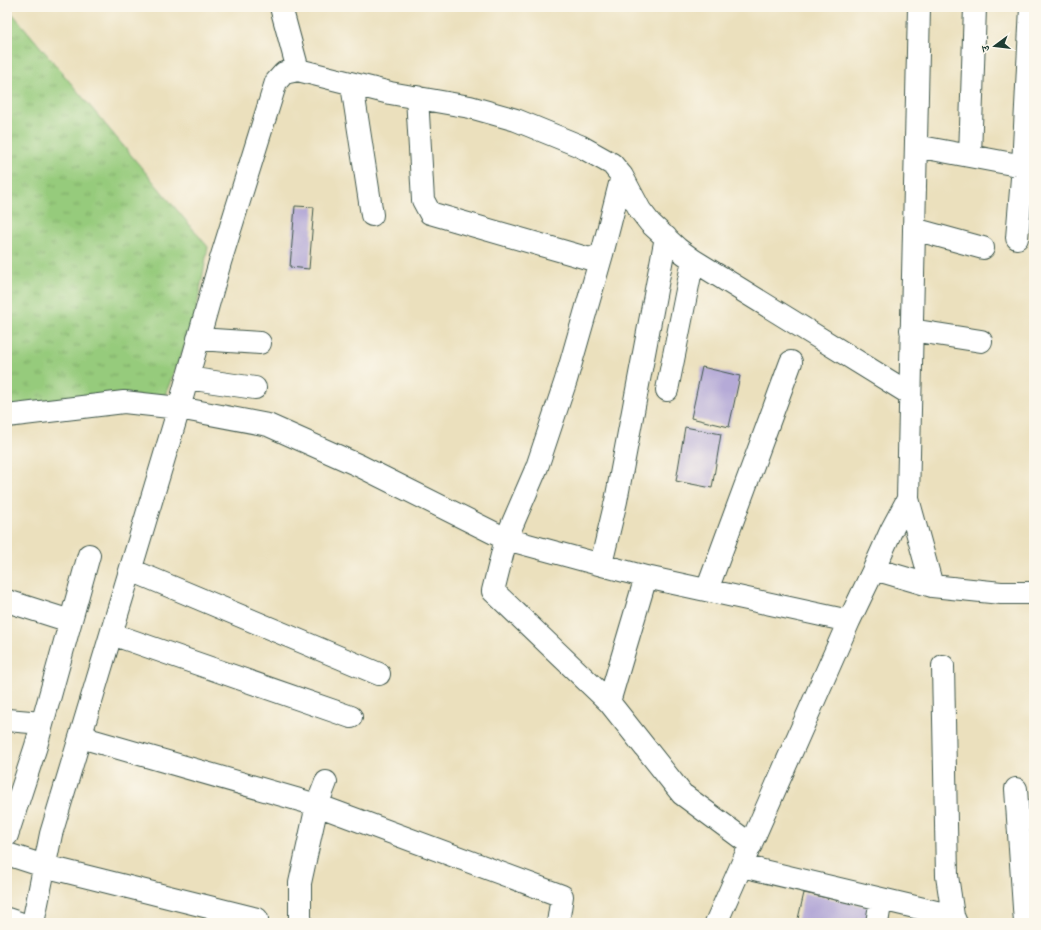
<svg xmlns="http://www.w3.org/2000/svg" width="1041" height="930" viewBox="0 0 1041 930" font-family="'Gentium Book Plus','Noto Serif Devanagari',serif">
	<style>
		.park { fill: url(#park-tufts); stroke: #5a8458 }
		.building { fill: #b5aad7 }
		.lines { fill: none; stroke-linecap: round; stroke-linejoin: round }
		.minor-casing { stroke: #3e5549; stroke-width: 24 }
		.minor { stroke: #fff; stroke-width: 22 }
	</style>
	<defs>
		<pattern id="park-tufts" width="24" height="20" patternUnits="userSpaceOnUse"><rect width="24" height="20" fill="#96cb7c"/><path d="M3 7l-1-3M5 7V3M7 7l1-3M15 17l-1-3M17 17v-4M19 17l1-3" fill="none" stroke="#7aa666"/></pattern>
	</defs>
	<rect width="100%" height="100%" fill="#fbf7ec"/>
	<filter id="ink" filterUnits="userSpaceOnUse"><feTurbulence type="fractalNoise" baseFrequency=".025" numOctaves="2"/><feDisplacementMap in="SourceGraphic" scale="8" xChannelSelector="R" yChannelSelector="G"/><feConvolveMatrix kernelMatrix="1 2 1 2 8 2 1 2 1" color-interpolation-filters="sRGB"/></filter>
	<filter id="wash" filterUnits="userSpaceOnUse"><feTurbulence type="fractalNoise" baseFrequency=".012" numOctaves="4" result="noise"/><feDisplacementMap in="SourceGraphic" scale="16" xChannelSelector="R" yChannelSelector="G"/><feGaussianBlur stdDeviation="0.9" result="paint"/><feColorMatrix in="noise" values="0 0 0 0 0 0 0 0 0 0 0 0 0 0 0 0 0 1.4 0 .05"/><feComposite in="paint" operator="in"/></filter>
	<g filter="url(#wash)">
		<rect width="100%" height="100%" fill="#ebe0bd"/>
		<path class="park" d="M7 7 208 247 194 323 157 415 7 407Z"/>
		<g id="blocks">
			<path class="building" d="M295 206 314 207 309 269 290 267Z
				M702 367 740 376 729 427 691 418Z
				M685 427 721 434 712 488 676 481Z
				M804 893 869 907 866 923H797Z"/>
		</g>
	</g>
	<g filter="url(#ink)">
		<use href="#blocks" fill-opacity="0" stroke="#3e5549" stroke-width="1"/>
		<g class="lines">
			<g class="minor-casing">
				<path id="minor" d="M281 7 298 70
					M919 7 908 499 932 586
					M352 85 372 215
					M417 97 423 200 430 213 590 259 602 254 622 176
					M916 146 1034 168
					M970 156 975 7
					M914 229 983 248
					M1017 238 1023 166 1031 7
					M602 254 566 380 537 467 506 539 493 591 609 702 682 794 751 845
					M911 330 981 341
					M198 339 260 343
					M187 378 255 388
					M667 390 693 260
					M7 416 124 402 179 408 268 425 360 466 506 539 646 577 849 621 874 569 932 586 1001 593H1034
					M601 564 616 501 666 237
					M874 569 891 531 908 499
					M131 570 379 674
					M707 590 791 362
					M7 601 70 621
					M112 634 351 717
					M943 666 947 876 953 916 956 923
					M609 702 646 577
					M7 720 42 723
					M82 732 91 740 317 805 562 896 558 923
					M1016 789 1025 923
					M7 835 36 746 89 555
					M7 854 44 866 257 919
					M742 866 953 916
					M7 919 19 923
					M33 923 51 834 179 408 220 262 276 82 284 73 298 70 390 93 470 107 516 120 580 146 612 164 622 176 640 210 650 223 678 249 693 260 910 394
					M300 923V883L317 805 326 782
					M716 923 849 621
					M877 923 881 899"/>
			</g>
			<use href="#minor" class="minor"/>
		</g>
	</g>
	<rect width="1041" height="930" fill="none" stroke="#fbf7ec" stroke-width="24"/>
	<g transform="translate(995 46) rotate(255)" stroke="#fbf7ec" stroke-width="3" paint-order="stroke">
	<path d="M0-3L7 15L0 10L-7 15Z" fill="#1f3d34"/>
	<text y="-6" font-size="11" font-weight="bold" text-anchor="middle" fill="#1f3d34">उ</text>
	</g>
</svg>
